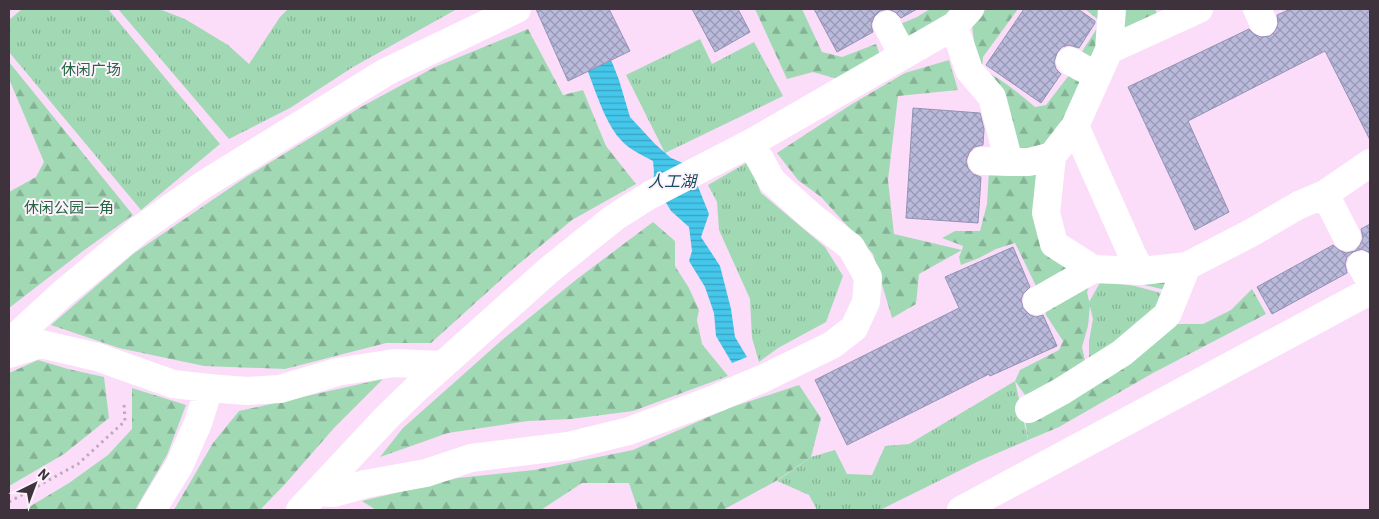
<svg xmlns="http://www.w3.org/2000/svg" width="1379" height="519" viewBox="0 0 1379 519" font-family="Barlow,'Noto Sans SC',sans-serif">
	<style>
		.grass { fill: url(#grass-tufts) }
		.forest { fill: url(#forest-firs) }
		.water { fill: url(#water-rules) }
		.building { fill: url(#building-cross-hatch); stroke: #9392b3 }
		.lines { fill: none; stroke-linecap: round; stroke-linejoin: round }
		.path { stroke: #c1a8bf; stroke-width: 3; stroke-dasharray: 2.5 4; stroke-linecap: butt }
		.minor { stroke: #fff; stroke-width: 28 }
		.labels { text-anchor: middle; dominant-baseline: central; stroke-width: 4; stroke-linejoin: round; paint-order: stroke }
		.park-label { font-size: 15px; fill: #246742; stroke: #fdf1fc }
		.water-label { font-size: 16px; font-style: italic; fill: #164d5b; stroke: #fdf1fc }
	</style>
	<defs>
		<pattern id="grass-tufts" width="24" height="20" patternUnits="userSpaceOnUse" patternTransform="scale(1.25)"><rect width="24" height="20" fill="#a2d9b5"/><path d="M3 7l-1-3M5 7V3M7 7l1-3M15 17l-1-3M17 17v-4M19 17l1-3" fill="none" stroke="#85b194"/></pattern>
		<pattern id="forest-firs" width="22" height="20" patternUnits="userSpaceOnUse" patternTransform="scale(1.25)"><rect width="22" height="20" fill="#a2d9b5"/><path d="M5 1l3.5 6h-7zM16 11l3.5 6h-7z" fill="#85b194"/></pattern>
		<pattern id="water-rules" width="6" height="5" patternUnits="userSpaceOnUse" patternTransform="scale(1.25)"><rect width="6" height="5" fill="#44c7eb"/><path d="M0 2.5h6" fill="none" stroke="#3aa2c0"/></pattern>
		<pattern id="building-cross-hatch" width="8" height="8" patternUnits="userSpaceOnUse" patternTransform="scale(1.25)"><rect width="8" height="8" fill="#babadc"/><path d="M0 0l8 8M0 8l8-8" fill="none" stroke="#9998b4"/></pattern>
	</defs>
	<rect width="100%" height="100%" fill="#fbddf9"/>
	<path class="grass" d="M22 9H108L220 144 141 210 9 52V20Z
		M118 9H159L185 19 228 45 249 64 280 17 288 9H457L353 67 290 108 229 139Z
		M700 39 712 64 754 42 783 96 665 153 626 75Z
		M748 162 761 193 825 247 843 276 826 322 778 348 759 362 752 338 750 299 719 230 717 202 708 185Z
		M1101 281 1135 286 1161 293 1156 318 1089 359V341L1093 319 1089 302Z
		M1015 381 1028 440 979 461 880 510H817L809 495 777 481 811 457 835 450 847 474 872 475 885 446 909 444Z"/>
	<path class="forest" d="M755 9H802L822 52 842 57 876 44 880 55 841 80 813 72 787 79Z
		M930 9H963L916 44 895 26 917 17Z
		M986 9H1018L983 57 982 69C1001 79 1018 92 1035 107L1046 105 1073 70 1086 74 1089 82C1078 105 1065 142 1039 153 1033 156 1026 157 1020 158L1010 142 1008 115 991 88 978 75 972 25Z
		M1085 9H1108L1100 56 1079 58C1085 45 1094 34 1101 22Z
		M1119 9H1155L1159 18 1131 35 1117 27Z
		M528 29 563 95 583 90 606 146 636 184 572 220 515 267 431 343H386L285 369 204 366 119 348 51 325 133 254 246 177 361 107 435 67Z
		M949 60 958 90 898 96 888 180 894 234 962 250 963 246 942 238 955 231H980L987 204 989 171 1039 169 1040 217 1082 266 1038 290 1015 243 996 249 979 258 961 265 959 257 962 250 919 274 916 304 892 318 873 254 821 197 798 180 777 153 852 104 905 73Z
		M9 62 133 215 83 251 9 308V192L36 177 44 162 9 79Z
		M653 222 675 241V266L689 288 699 310 697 320 702 344 728 376 633 411 571 419 528 421 448 433 380 457 403 428 502 340 577 279Z
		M1094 273 1138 276H1168L1166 290 1131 282H1111L1101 277 1092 280 1087 292 1090 305 1088 326 1082 347 1086 365 1067 377 1025 395 1015 381 1020 370 1059 350 1063 341 1046 315 1044 302 1059 293 1080 283Z
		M1252 289 1266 314 1153 373 1059 427 1028 440 1025 419 1125 366 1154 344 1176 324H1203L1231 310Z
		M38 360 68 369 104 377 109 418 64 454 9 486V373Z
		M383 379 334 428 286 483 260 510H174L213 443 239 411Z
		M799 385 821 418 811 457 776 481 723 510H638L629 483H582L541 510H376L362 501 458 478 534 470 633 450 729 408Z
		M132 388 186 405 167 455 135 510H24L69 483 108 455 132 429Z"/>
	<path class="water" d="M608 52 619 80 630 117 655 144 671 158 683 163 697 184 709 214 701 237 720 266 731 309 735 337 747 357 732 363 716 336 714 313 705 287 689 261 692 251 689 227 671 211 662 196 653 185 654 172 653 161C642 155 628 149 620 139 604 121 594 86 585 64Z"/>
	<path class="building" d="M536 9H609L630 51 568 81Z
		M692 9H738L750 32 715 52Z
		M814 9H917L901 18 895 12 888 9 880 11 874 17 871 25 873 32 837 52Z
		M1024 9H1078L1095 21V23L1079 48 1069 45 1062 47 1057 53 1054 62 1056 69 1061 74 1041 103 986 65Z
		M1291 9H1370V140L1325 51 1188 121 1229 212 1195 230 1128 87 1249 29 1254 34 1261 37 1270 36 1275 31 1278 24 1277 15Z
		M913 108 980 113 984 129 983 145 974 147 969 153 966 161 968 168 973 174 981 177 978 223 906 218Z
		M1370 224V253L1362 249 1353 252 1347 257 1345 264 1347 273 1272 314 1257 287 1333 245 1339 250 1346 253 1355 251 1360 245 1363 238 1361 229Z
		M1013 247 1030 287 1023 294 1021 300 1023 308 1030 315 1036 317 1043 315 1057 346 990 376 989 374 847 445 815 380 959 308 945 277Z"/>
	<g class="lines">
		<path class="path" d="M9 502 78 464 125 421 124 403"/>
		<path class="minor" d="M970 9 954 26 969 70 992 97 1009 162H1029L1052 156 1075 126
			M1112 9 1109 50 1075 126 1132 254 1141 271 1187 266 1251 233 1299 205 1325 194 1370 163
			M1257 9 1263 22
			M887 25 903 55
			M1109 50 1199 9
			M1070 61 1097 76
			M1052 156 1046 213 1054 244 1093 269 1141 271
			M982 161 1009 162
			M1325 194 1347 237
			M1361 265 1370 281
			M1037 301 1093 269
			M9 343 62 294 139 230 203 185 386 72 517 9
			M9 354 41 344 97 357 173 384 209 388
			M1029 409 1062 391 1122 353 1167 315 1187 266
			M317 492 334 493 365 484 426 473 471 458 568 446 629 431 717 398 762 379 832 345 854 328 866 302 868 277 851 247 811 216 772 181 751 143
			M152 510 179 466 198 423 209 388 246 391 280 389 337 372 394 363 443 365
			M300 510 387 417 417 388 549 270 615 217 650 195 751 143 954 26
			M961 510 1370 291"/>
	</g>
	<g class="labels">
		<g class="park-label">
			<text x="91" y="69">休闲广场</text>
			<text x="69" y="207">休闲公园一角</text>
		</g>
		<g class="water-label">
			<text x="672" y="180">人工湖</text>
		</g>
	</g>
	<rect width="1379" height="519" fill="none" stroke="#3e323d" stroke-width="20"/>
	<g transform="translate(35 484) rotate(42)" stroke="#fdf1fc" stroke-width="4" paint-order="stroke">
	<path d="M0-4L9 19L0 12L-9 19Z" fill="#3e323d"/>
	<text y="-8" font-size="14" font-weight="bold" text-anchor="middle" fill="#3e323d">N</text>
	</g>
</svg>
